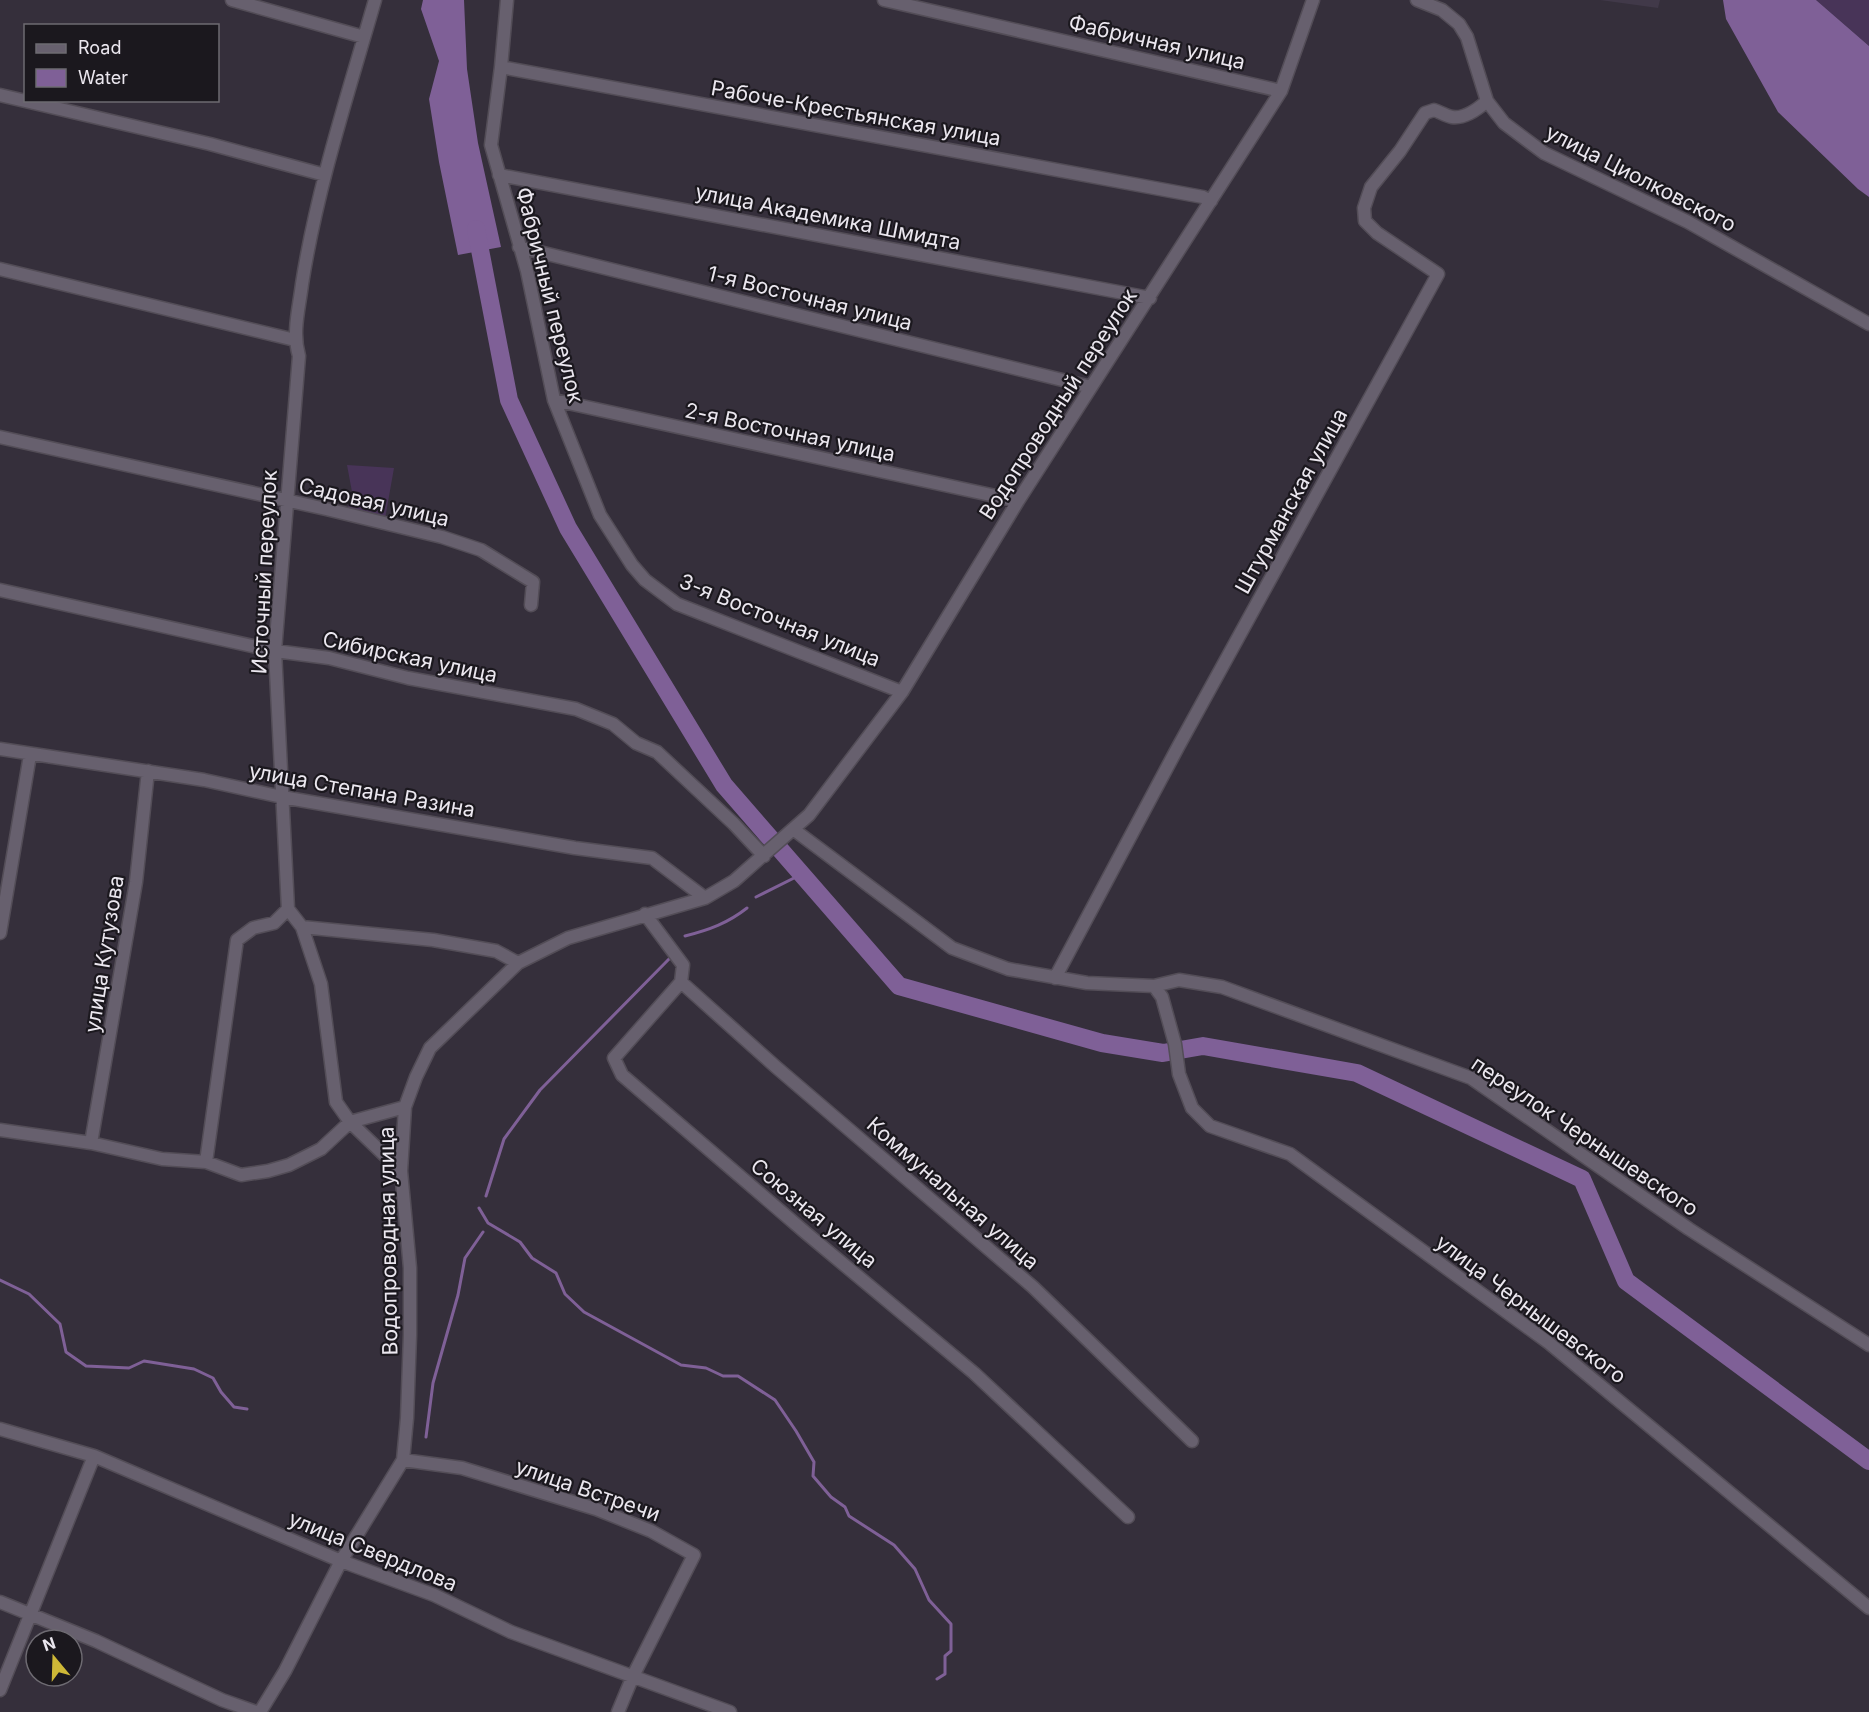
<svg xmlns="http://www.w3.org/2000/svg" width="1869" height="1712" viewBox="0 0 1869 1712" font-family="Inter,sans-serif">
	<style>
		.built { fill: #413949 }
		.green { fill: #483458 }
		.water { fill: #7f6097 }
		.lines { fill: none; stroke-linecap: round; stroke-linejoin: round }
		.stream { stroke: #7f6097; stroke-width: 3 }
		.river { stroke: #7f6097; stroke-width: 18 }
		.minor-casing { stroke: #534d57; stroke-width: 15 }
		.minor { stroke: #67606e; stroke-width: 12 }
		.labels { text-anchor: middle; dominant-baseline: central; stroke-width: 4.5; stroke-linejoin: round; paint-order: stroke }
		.street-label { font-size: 21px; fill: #ebe7ef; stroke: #1b181e }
	</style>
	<rect width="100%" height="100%" fill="#352f3b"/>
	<path class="built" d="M1600 0H1660L1658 8Z"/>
	<path class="green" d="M1816 0H1869V46Z
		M347 465 394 468 385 519 347 511 352 492Z"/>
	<path class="water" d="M423 0H464L467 69 478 143 501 247 458 255 439 162 429 99 439 61 421 9Z
		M1723 0H1816L1869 46V197L1858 189 1778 112 1726 19Z"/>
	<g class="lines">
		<path class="stream" d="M756 897 798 876
			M685 936C709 930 728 923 747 908
			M486 1196 504 1139 540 1090 670 958
			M479 1208 488 1223 520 1242 532 1258 556 1273 565 1294 584 1312 681 1365 706 1368 723 1376H738L775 1400 796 1431 814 1462 813 1476 831 1497 845 1507 849 1516 894 1545 915 1569 929 1600 951 1624V1651L945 1656V1674L937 1679
			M0 1280 29 1294 60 1324 66 1352 86 1366 129 1368 144 1361 194 1369 213 1378 221 1392 234 1407 247 1409
			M426 1437 433 1383 458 1295 465 1258 483 1232"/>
		<path class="river" d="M476 229 509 400 568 528 724 785 899 986 1102 1043 1163 1053 1203 1046 1357 1073 1582 1179 1626 1281 1869 1461"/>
		<g class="minor-casing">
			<path id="minor" d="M232 0 364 37
				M507 0 501 67 491 145 527 271 554 400 600 515 632 565 645 580 677 604 902 692
				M884 0 1281 91
				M1417 0 1442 10 1459 24 1467 37 1487 101 1504 123 1544 153 1688 222 1869 324
				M501 67 1203 197 1211 201
				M0 95 210 144 325 175
				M499 175 1150 298
				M519 247 1091 387
				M0 269 295 340
				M554 400 1018 501
				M0 437 326 509 442 537 481 550 533 582 531 605
				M0 590 275 651 329 658 408 678 576 709 613 724 636 743 657 752 734 824 764 856
				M0 749 204 780 282 797 575 848 652 858 705 898
				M793 829 952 948 1008 969 1087 983 1154 986 1162 997 1175 1044 1179 1074 1192 1108 1210 1126 1290 1154 1549 1343 1869 1608
				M288 909 302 927 321 984 336 1102 350 1122 401 1171
				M645 914 683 965 681 982 614 1058 622 1075 806 1233 974 1373 1128 1517
				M302 927 433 940 496 951 518 963
				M0 933 30 755
				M1055 978 1178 747 1438 274 1377 233 1365 221 1364 208 1371 187 1400 151 1425 113 1434 110C1440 112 1446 116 1452 117 1465 119 1478 109 1487 101
				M681 982 776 1067 1033 1287 1192 1441
				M1154 986 1179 980 1222 987 1471 1078 1689 1229 1869 1345
				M0 1130 91 1143 162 1159 206 1162 241 1175 268 1171 289 1165 321 1149 350 1122 405 1107
				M91 1143 136 882 148 771
				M206 1162 237 940 253 928 274 923 288 909 275 651 299 356C292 332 299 309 302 284 317 188 348 94 375 0
				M0 1429 94 1456 341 1561 434 1595 511 1632 730 1712
				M403 1460 462 1468 596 1509 651 1531 694 1555 633 1676 618 1712
				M0 1602 96 1641 222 1700 256 1712
				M0 1690 94 1456
				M260 1712 285 1671 341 1561 403 1460 407 1418 410 1335V1268L401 1171 405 1107 416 1077 430 1048 518 963 568 938 705 898 734 881 809 815 902 692 1018 501 1281 91 1313 0"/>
		</g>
		<use href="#minor" class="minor"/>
	</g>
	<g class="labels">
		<g class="street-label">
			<text transform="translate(1157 42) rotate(13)">Фабричная улица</text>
			<text transform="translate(856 113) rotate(10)">Рабоче-Крестьянская улица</text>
			<text transform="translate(1641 178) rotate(27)">улица Циолковского</text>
			<text transform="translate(828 217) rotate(11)">улица Академика Шмидта</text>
			<text transform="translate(550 295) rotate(76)">Фабричный переулок</text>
			<text transform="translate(810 298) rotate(14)">1-я Восточная улица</text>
			<text transform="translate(1058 404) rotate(-57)">Водопроводный переулок</text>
			<text transform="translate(790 432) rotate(12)">2-я Восточная улица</text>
			<text transform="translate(1291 501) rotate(-61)">Штурманская улица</text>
			<text transform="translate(374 502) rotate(13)">Садовая улица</text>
			<text transform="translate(264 572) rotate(-87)">Источный переулок</text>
			<text transform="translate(780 620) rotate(22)">3-я Восточная улица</text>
			<text transform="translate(410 657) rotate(12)">Сибирская улица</text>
			<text transform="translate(362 790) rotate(10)">улица Степана Разина</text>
			<text transform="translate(104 954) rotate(-81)">улица Кутузова</text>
			<text transform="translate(1585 1136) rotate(34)">переулок Чернышевского</text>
			<text transform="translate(953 1193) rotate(41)">Коммунальная улица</text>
			<text transform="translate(814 1213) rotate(40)">Союзная улица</text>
			<text transform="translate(388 1241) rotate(-91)">Водопроводная улица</text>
			<text transform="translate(1531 1309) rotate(37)">улица Чернышевского</text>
			<text transform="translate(588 1490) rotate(19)">улица Встречи</text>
			<text transform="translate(373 1551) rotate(22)">улица Свердлова</text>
		</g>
	</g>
	<rect x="24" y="24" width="195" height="78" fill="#1b181e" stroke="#6e6b72" stroke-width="1.5"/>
	<rect x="36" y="44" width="30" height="9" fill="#67606e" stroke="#6e6b72" stroke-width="1.5"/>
	<text x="78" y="54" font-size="18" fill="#ebe7ef">Road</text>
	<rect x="36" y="69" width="30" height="18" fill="#7f6097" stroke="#6e6b72" stroke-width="1.5"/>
	<text x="78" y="84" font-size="18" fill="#ebe7ef">Water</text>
	<g transform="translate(54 1658) rotate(341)"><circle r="28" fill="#1b181e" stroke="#6e6b72" stroke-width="1.5"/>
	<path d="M0-4.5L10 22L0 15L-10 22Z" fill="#ceb837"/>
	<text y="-9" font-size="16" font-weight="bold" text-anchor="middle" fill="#ebe7ef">N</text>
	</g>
</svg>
